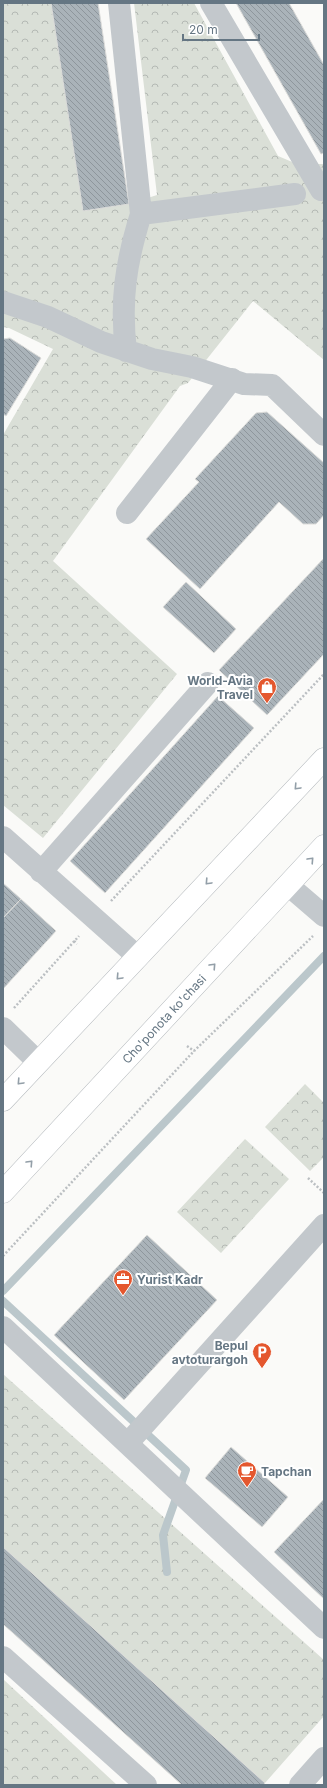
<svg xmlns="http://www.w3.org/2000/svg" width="327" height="1788" viewBox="0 0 327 1788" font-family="Inter,sans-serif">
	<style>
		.forest { fill: url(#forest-crowns) }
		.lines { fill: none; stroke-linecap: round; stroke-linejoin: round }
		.stream { stroke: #bbc7cb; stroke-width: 8 }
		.building { fill: url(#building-back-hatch); stroke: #dcdcda }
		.major-casing { stroke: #b5babe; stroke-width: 23 }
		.path { stroke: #bbbfc2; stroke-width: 2.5; stroke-dasharray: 2 2; stroke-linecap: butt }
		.minor { stroke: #c3c8cc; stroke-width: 22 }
		.major { stroke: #fff; stroke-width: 22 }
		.oneway { stroke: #939fa8 }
		.labels { text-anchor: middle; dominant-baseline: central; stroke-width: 4; stroke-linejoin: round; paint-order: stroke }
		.poi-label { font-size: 12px; font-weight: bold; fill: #657683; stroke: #fff; text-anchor: end }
		.street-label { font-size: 12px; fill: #657683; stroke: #fff }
	</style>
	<defs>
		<pattern id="forest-crowns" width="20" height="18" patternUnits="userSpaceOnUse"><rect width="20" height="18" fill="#dadfd7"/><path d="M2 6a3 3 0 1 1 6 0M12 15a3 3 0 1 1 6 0" fill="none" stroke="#b4b9b4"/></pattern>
		<pattern id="building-back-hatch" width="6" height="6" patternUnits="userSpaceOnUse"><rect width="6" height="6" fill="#aab3b9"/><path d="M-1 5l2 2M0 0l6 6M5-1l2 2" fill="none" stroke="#8e969c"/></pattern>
	</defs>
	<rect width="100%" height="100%" fill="#fafaf8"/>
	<path class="forest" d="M3 3H51L129 204 157 195 134 3H194L278 156 297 164H324V360L253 301 188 383 180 386 53 561 177 674 43 838 3 805V435L53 349 9 328 3 327Z
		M305 1084 324 1103V1157L310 1171 265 1127Z
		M245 1139 289 1179 221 1253 177 1212Z
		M3 1374 324 1660V1716L265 1783 3 1547Z
		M3 1679 117 1785H3Z"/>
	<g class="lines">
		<path class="stream" d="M3 1291 324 956
			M3 1301 186 1470 163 1535 167 1572"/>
	</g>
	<path class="building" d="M51 3H98L129 204 83 211Z
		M236 3H289L324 65V153L321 154Z
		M10 338 41 358 6 416 3 414V339Z
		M267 412 324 463V515L316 524H303L279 502 200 589 146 539 199 482 195 479 256 413Z
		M324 558V654L267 715 219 670Z
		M186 582 236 629 214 653 163 607Z
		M218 696 254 728 105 893 70 861Z
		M3 883 21 899 3 918Z
		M21 899 56 931 3 989V918Z
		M147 1235 217 1300 124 1400 54 1335Z
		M231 1447 288 1497 262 1527 205 1478Z
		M324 1499V1599L274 1552Z
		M3 1547 265 1783 263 1785H182L3 1624Z"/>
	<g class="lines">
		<g class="major-casing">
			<path id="major" d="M3 1100 324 759
				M3 1192 324 846"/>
		</g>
		<path class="path" d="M111 901 324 674
			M74 941 77 944
			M14 1008 79 936
			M187 1046 194 1051
			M308 1178 324 1193
			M3 1256 194 1051 313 936"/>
		<path class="minor" d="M119 3 141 214C126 262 120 300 126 351
			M211 3 321 190
			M141 214 295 194
			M3 302 48 317 101 342 152 359 192 367 244 384 272 385 324 435
			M127 513 232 379
			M3 837 138 957
			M41 872 208 683
			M288 885 324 916
			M3 1028 38 1062
			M3 1327 324 1628
			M128 1443 324 1225
			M3 1657 146 1785
			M300 1785 324 1758"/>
		<use href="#major" class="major"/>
	</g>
	<defs><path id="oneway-chevron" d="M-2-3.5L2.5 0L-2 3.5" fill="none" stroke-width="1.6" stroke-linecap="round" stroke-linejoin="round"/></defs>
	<g class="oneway">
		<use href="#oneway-chevron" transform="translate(297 787) rotate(133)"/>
		<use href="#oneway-chevron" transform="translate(311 860) rotate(-47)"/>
		<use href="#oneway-chevron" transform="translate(208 882) rotate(133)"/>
		<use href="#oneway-chevron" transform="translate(213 966) rotate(-47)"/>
		<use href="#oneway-chevron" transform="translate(119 977) rotate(133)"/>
		<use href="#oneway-chevron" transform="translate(20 1082) rotate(133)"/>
		<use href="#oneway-chevron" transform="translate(30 1163) rotate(-47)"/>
	</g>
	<defs>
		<g id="shop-pin" transform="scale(1)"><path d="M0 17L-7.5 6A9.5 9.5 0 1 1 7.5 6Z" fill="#e4572e" stroke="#fff"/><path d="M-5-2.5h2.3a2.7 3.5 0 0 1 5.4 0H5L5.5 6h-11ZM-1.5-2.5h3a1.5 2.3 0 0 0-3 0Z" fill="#fff"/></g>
		<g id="office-pin" transform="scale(1)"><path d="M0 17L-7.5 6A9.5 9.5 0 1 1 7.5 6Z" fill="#e4572e" stroke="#fff"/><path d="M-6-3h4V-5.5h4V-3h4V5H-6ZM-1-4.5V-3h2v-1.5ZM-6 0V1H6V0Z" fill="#fff"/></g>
		<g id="parking-pin" transform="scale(1)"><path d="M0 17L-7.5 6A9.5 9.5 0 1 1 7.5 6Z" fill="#e4572e" stroke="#fff"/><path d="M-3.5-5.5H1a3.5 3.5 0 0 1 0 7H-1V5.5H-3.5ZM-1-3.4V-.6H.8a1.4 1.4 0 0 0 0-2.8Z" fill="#fff"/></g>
		<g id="cafe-pin" transform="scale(1)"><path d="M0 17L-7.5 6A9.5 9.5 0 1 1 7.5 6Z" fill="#e4572e" stroke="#fff"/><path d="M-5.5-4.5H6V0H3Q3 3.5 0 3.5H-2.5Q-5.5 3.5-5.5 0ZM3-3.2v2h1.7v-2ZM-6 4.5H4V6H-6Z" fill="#fff"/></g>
	</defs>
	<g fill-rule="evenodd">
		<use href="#shop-pin" x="267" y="687"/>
		<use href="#office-pin" x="123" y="1279"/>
		<use href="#parking-pin" x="262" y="1352"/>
		<use href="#cafe-pin" x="247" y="1471"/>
	</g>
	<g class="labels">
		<g class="poi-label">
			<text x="253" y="680">World-Avia<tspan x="253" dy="14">Travel</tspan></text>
			<text x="137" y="1279" text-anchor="start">Yurist Kadr</text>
			<text x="248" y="1345">Bepul<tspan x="248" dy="14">avtoturargoh</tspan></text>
			<text x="261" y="1471" text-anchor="start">Tapchan</text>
		</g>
		<g class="street-label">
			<text transform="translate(164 1019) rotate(-47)">Cho'ponota ko'chasi</text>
		</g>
	</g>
	<rect width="327" height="1788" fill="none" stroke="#657683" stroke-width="8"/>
	<path d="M183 34v6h76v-6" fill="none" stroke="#657683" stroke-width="2"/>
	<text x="189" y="34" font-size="12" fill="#657683" stroke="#ffffff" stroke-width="3" paint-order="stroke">20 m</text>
</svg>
